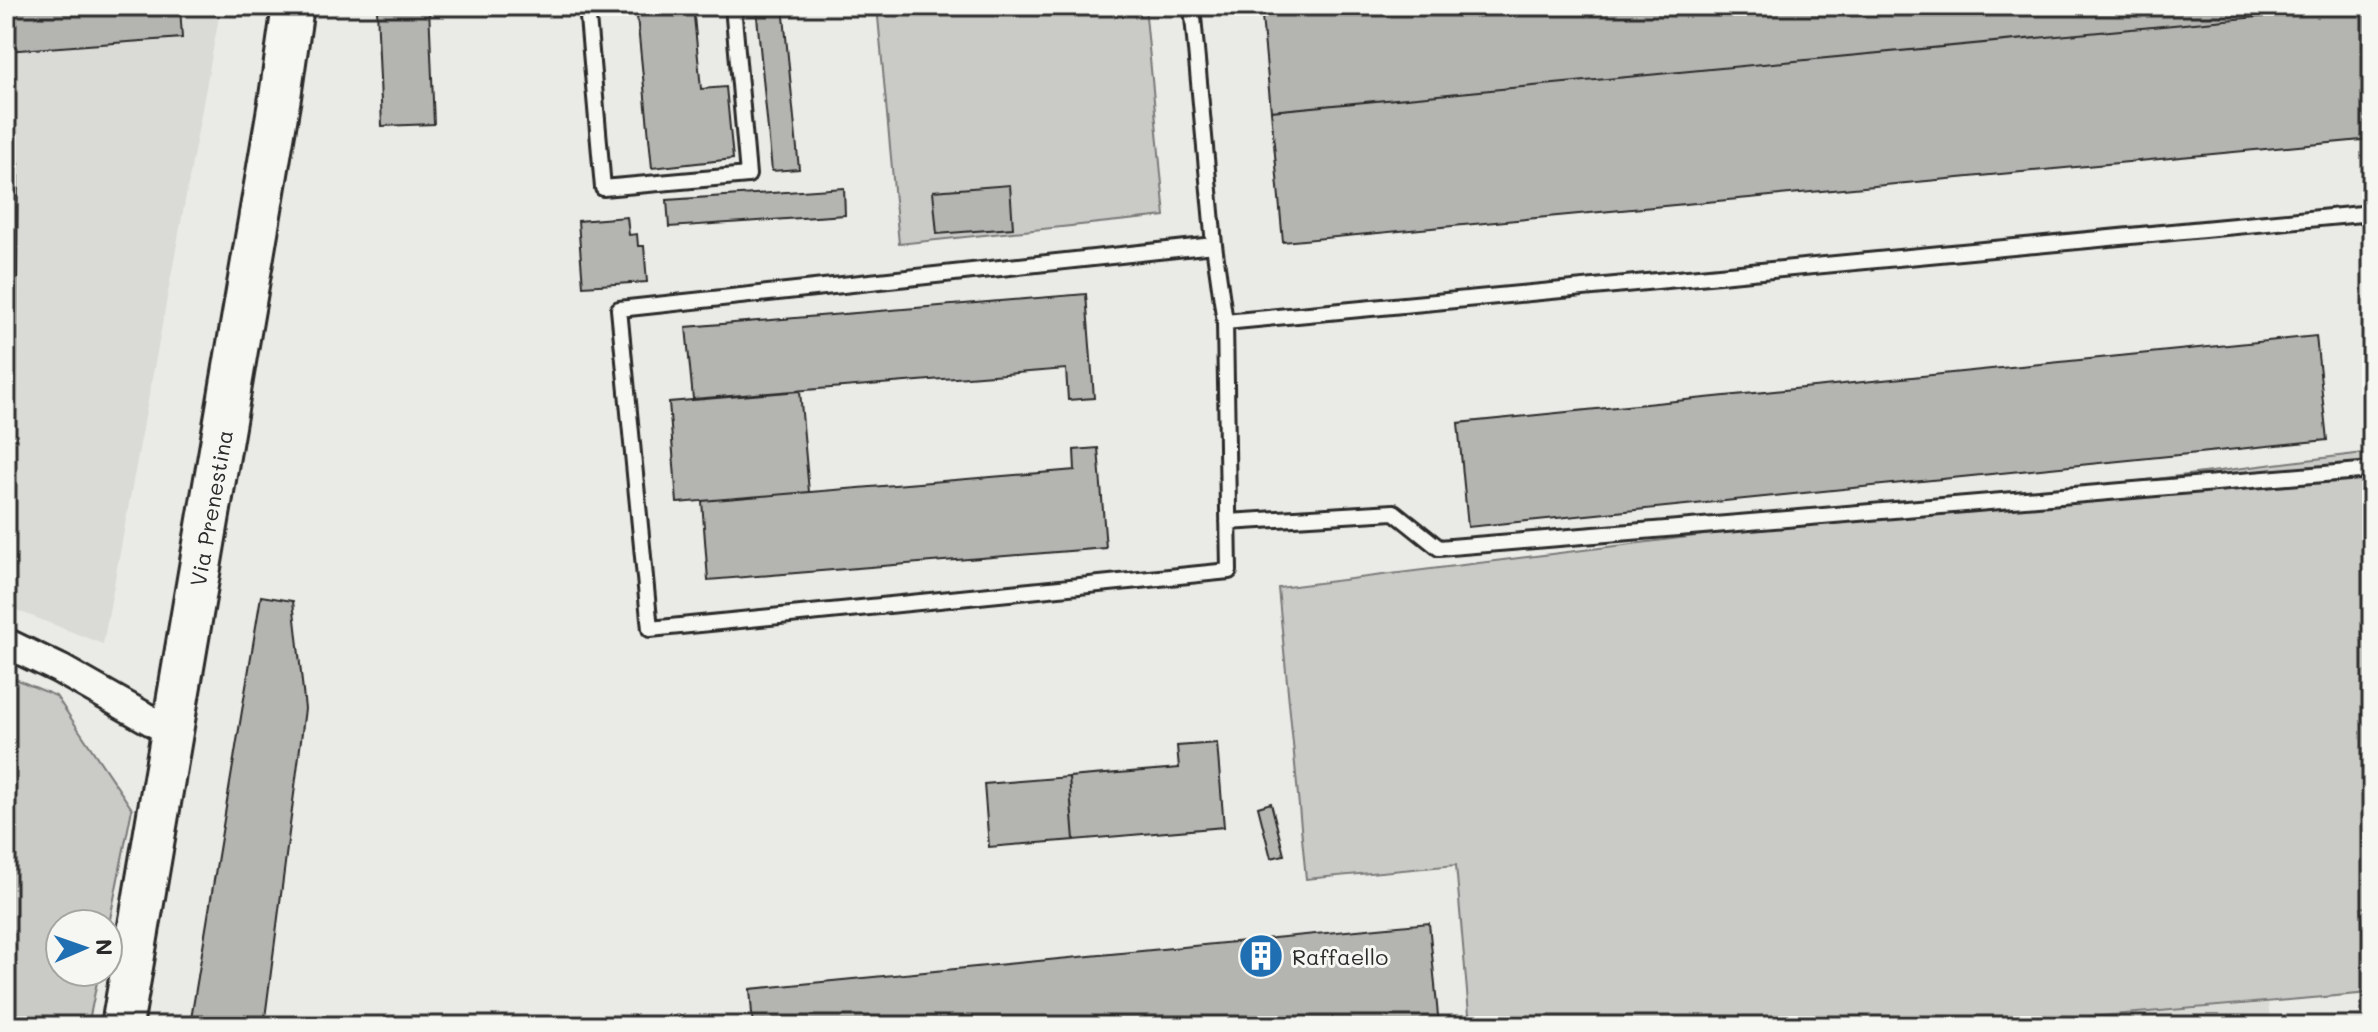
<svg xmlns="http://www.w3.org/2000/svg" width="2378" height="1032" viewBox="0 0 2378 1032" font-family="Mali,sans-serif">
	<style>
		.built { fill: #dadad6 }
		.green { fill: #cacac7; stroke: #7a7a79; stroke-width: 2 }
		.building { fill: #b4b4b1; stroke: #2b2b2b; stroke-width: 2 }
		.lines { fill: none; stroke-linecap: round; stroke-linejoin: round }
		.lane-casing { stroke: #2b2b2b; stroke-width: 20 }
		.street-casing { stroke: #2b2b2b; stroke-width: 34 }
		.secondary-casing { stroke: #2b2b2b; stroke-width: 46 }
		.lane { stroke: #f6f6f2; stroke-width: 14 }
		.street { stroke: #f6f6f2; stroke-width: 28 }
		.secondary { stroke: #f6f6f2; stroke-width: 40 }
		.labels { text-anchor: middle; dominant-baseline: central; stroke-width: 6; stroke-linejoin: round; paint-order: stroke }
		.street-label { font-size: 22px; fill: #2b2b2b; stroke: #f6f6f2 }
		.poi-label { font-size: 22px; fill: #2b2b2b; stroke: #f6f6f2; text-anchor: start }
	</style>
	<rect width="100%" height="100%" fill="#eaeae6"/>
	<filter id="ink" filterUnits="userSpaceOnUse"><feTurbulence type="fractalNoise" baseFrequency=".0125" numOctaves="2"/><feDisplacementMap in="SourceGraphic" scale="16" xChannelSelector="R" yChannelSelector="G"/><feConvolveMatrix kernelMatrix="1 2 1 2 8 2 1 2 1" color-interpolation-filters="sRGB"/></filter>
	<g filter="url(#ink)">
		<path class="built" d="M6 6H221L103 644 6 606Z
			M2268 1003 2271 1026H1994Z"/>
		<path class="green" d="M877 6H1145L1165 216 899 244Z
			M2372 452V906L2361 908 2370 993 1985 1026H1470L1456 865 1306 879 1278 588Z
			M6 675 56 696 132 809 108 929V924H60V972H99L88 1026H6Z"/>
		<path class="building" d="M6 6H180L182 38 6 51Z
			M636 6H693L701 89 726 87 733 159 652 168Z
			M756 6H783L799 169 772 171Z
			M1261 6H2372L1271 111Z
			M2372 6V139L1283 242 1271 111Z
			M429 7 434 124 382 126 377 9Z
			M6 161 18 162 16 402H6Z
			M1010 185 1013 228 937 234 933 191Z
			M844 188 845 215 669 227 667 200Z
			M627 217 629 235 637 234 638 246H644L647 282 583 286 578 221Z
			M1086 294 1094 398 1068 400 1066 369 693 399 686 327Z
			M2316 336 2327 440 1468 527 1458 423Z
			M800 391 809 492 677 503 669 402Z
			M1098 448 1106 548 708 580 702 501 1075 470 1074 450Z
			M261 596 293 601 305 709 264 1026H192L191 1019Z
			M1217 743 1224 827 1074 840 1069 777 1179 768 1177 746Z
			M1069 777 1074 840 989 847 984 784Z
			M1271 803 1284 855 1271 858 1258 807Z
			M1429 923 1439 1026H753L750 989Z"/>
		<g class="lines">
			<g class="lane-casing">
				<path id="lane" d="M587 6 603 188 748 175 733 6
					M1192 6 1214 245
					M1214 245 1225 322 1229 571 650 629 619 309Z
					M1225 322 2372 213
					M1228 522 1394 512 1439 548 2372 470"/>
			</g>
			<g class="street-casing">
				<path id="street" d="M6 643 60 669 173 733"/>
			</g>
			<g class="secondary-casing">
				<path id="secondary" d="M122 1026 280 97 293 6"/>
			</g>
			<use href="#lane" class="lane"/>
			<use href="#street" class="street"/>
			<use href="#secondary" class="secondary"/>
		</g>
	</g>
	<defs>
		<g id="building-disc" transform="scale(2.3)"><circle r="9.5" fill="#1f6fb2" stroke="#f6f6f2"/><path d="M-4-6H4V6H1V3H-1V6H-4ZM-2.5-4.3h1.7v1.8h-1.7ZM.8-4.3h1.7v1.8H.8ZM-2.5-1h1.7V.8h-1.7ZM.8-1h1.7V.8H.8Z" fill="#fff"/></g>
	</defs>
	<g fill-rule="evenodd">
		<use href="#building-disc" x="1261" y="956"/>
	</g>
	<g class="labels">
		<g class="street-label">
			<text transform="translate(211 508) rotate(-80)">Via Prenestina</text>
		</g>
		<g class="poi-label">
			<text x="1292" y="956">Raffaello</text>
		</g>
	</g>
	<rect width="2378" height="1032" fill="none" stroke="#f6f6f2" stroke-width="32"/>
	<rect x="16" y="16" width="2346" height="1000" fill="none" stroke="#2b2b2b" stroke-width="3" filter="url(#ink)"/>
	<g transform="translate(84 948) rotate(88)"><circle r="38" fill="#f6f6f2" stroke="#a5a5a2" stroke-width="2"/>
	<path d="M0-6L14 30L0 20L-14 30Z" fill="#1f6fb2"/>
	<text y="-12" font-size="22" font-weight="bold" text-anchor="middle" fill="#2b2b2b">N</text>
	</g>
</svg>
